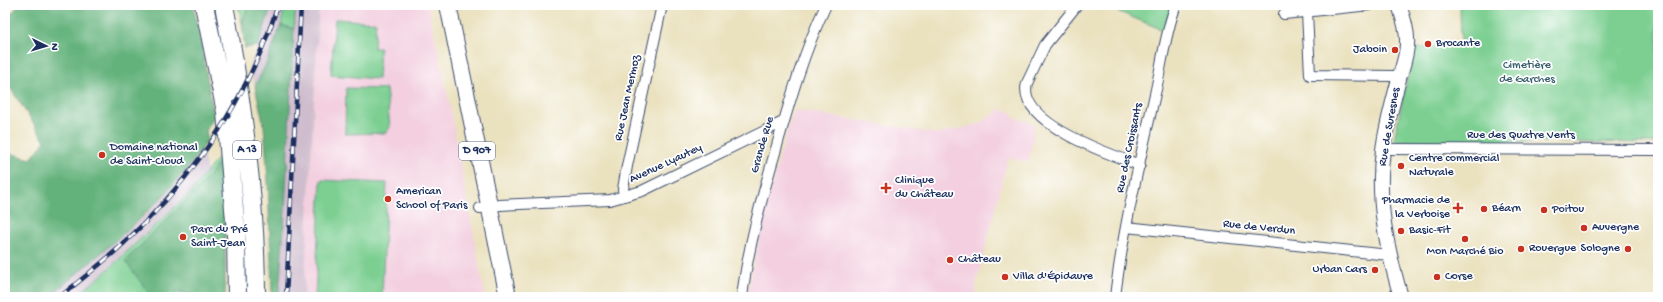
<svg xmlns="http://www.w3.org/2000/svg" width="1663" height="302" viewBox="0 0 1663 302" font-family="'Gochi Hand',sans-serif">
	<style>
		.built { fill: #f3cfdf }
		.industrial { fill: #cfbdce }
		.green { fill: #7bcf91; stroke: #4b7f78 }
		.forest { fill: #64b27b; stroke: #40706c }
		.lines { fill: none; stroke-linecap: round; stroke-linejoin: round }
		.street-casing { stroke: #3a4a6c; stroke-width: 12 }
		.secondary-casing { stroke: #3a4a6c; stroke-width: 16 }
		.primary-casing { stroke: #3a4a6c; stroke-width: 18 }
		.highway-casing { stroke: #3a4a6c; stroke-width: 20 }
		.street { stroke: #fff; stroke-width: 10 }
		.secondary { stroke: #fff; stroke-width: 14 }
		.primary { stroke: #fff; stroke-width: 16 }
		.highway { stroke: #fff; stroke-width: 18 }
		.rail-casing { stroke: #1b2f5e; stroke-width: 4.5 }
		.rail { stroke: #fff; stroke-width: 3; stroke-dasharray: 9; stroke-linecap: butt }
		.poi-dot { fill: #c8321e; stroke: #fff; stroke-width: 1.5 }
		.labels { text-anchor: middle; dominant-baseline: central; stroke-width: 3.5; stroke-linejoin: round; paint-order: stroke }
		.shield { fill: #fff; stroke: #5f6d8e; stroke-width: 1 }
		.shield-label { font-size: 11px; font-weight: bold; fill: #1b2f5e }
		.poi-label { font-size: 12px; fill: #1b2f5e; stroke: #fff; text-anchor: start }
		.park-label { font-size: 12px; fill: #385f6d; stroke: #fff }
		.street-label { font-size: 12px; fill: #1b2f5e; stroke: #fff }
	</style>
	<rect width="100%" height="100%" fill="#fff"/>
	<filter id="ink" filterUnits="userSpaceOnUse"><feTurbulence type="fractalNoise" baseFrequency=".025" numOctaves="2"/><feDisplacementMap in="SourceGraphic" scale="8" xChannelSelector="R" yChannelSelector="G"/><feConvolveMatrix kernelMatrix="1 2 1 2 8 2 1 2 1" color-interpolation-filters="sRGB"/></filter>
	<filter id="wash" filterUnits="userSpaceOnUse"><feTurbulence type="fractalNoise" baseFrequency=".012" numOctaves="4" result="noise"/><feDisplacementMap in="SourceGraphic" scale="16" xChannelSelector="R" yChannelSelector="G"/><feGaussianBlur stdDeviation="0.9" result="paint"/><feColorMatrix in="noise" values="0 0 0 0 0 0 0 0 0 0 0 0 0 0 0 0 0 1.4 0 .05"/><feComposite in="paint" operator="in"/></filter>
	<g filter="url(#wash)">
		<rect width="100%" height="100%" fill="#eae1be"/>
		<path class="built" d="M319 5H428L449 102 485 297H304Z
			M1001 109 1013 113 1012 117 1035 124 1029 162 1008 158 976 285V297H747L764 214 788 128 795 110 938 134 979 124Z"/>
		<path class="industrial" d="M272 5H285L281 25 267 62 255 86 249 67 258 46Z
			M296 5H319L304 297H279L285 210Z
			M202 150 207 171 190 193 102 275 75 297H49L145 215 173 186 195 160Z"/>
		<path class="green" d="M238 5H247V10L242 23Z
			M285 5H296L294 29 281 25Z
			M1102 5H1172L1163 30Z
			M1460 5H1658V143L1558 142 1555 139H1549L1546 142 1396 141 1394 139 1414 48 1461 45Z
			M335 19 376 22 374 48H380L378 79 331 75Z
			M346 88 386 89 390 127 386 133 345 134Z
			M220 155 225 220V297H75L102 275 190 193Z
			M321 180 387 183 382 297H315Z"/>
		<path class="forest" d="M19 5H193L201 43 214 117 206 131 208 140C167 203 106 248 49 297H5V152L31 159 45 141 7 83V19Z
			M247 5H272L258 46 245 48 242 23 247 10Z
			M281 25 294 29 285 210 279 294H272L268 181 264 126 255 86 267 62Z
			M220 161 225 220V297H183L182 291 152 297 125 261 199 188Z"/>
	</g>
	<g filter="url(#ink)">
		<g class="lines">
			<g class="street-casing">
				<path id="street" d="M1077 5 1045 45 1027 83C1016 123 1111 155 1140 165
					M1307 12 1310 75 1395 76
					M1284 14 1370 5
					M1383 149 1658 150
					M624 196 623 189 627 166 662 5
					M480 208 500 205 610 200 642 191 783 122
					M1126 227 1389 255
					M742 297C748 247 762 197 776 149 790 100 804 51 826 5
					M1115 297C1123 229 1140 160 1155 94 1162 64 1165 33 1176 5"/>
			</g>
			<g class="secondary-casing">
				<path id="secondary" d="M1399 5C1403 17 1408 31 1407 44 1407 55 1402 68 1399 79 1393 102 1386 126 1383 150 1376 200 1387 249 1401 297"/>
			</g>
			<g class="primary-casing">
				<path id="primary" d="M448 5 508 297"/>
			</g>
			<g class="highway-casing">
				<path id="highway" d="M204 5 226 112 236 233 237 297
					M224 5C242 101 256 199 256 297"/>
			</g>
			<use href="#street" class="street"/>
			<use href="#secondary" class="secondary"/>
			<use href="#primary" class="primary"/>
			<use href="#highway" class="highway"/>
			<g class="rail-casing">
				<path id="rail" d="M60 297C81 279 103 263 123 244 195 177 248 99 278 5
					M286 297 301 5"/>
			</g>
			<use href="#rail" class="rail"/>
		</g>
	</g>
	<g class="poi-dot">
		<circle cx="1428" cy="44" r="4"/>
		<circle cx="1395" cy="50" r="4"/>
		<circle cx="102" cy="155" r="4"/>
		<circle cx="1401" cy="166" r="4"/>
		<path d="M884 182h4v4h4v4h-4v4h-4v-4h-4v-4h4z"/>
		<circle cx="388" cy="199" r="4"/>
		<path d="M1456 202h4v4h4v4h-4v4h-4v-4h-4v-4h4z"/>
		<circle cx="1484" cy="209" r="4"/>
		<circle cx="1544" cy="210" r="4"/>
		<circle cx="1584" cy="228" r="4"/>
		<circle cx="1401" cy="231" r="4"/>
		<circle cx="183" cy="237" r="4"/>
		<circle cx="1465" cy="239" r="4"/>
		<circle cx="1521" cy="249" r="4"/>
		<circle cx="1628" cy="249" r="4"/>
		<circle cx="950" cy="260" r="4"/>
		<circle cx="1375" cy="270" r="4"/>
		<circle cx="1005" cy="277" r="4"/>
		<circle cx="1437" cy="277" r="4"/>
	</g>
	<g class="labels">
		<g class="shield">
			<rect x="233" y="141" width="28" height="18" rx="3"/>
			<rect x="459" y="142" width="36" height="18" rx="3"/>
		</g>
		<g class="shield-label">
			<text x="247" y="150">A 13</text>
			<text x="477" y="151">D 907</text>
		</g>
		<g class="poi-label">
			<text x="1436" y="44">Brocante</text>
			<text x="1387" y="50" text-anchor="end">Jaboin</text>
			<text x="110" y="148">Domaine national<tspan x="110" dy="14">de Saint-Cloud</tspan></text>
			<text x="1409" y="159">Centre commercial<tspan x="1409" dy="14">Naturale</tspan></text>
			<text x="895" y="181">Clinique<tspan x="895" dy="14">du Château</tspan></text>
			<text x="396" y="192">American<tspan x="396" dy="14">School of Paris</tspan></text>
			<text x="1450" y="201" text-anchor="end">Pharmacie de<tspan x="1450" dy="14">la Verboise</tspan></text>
			<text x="1492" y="209">Béarn</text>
			<text x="1552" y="210">Poitou</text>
			<text x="1592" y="228">Auvergne</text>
			<text x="191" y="230">Parc du Pré<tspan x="191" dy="14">Saint-Jean</tspan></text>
			<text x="1409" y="231">Basic-Fit</text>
			<text x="1529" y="249">Rouergue</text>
			<text x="1620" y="249" text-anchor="end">Sologne</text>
			<text x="1465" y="252" text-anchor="middle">Mon Marché Bio</text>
			<text x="958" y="260">Château</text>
			<text x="1367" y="270" text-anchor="end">Urban Cars</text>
			<text x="1013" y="277">Villa d'Épidaure</text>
			<text x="1445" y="277">Corse</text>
		</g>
		<g class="park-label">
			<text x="1527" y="66">Cimetière<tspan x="1527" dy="14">de Garches</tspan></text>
		</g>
		<g class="street-label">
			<text transform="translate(628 98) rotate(-78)">Rue Jean Mermoz</text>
			<text transform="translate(1390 127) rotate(-80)">Rue de Suresnes</text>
			<text x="1521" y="136">Rue des Quatre Vents</text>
			<text transform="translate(763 145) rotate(-74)">Grande Rue</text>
			<text transform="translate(1130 148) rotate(-78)">Rue des Croissants</text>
			<text transform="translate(666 164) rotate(-25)">Avenue Lyautey</text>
			<text transform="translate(1259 228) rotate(6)">Rue de Verdun</text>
		</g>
	</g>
	<rect width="1663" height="302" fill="none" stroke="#fff" stroke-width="20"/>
	<g transform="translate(46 46) rotate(95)" stroke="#ffffff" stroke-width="3" paint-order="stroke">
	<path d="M0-3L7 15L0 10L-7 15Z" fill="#1b2f5e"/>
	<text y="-6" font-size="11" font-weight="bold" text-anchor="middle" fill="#1b2f5e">N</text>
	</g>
</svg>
